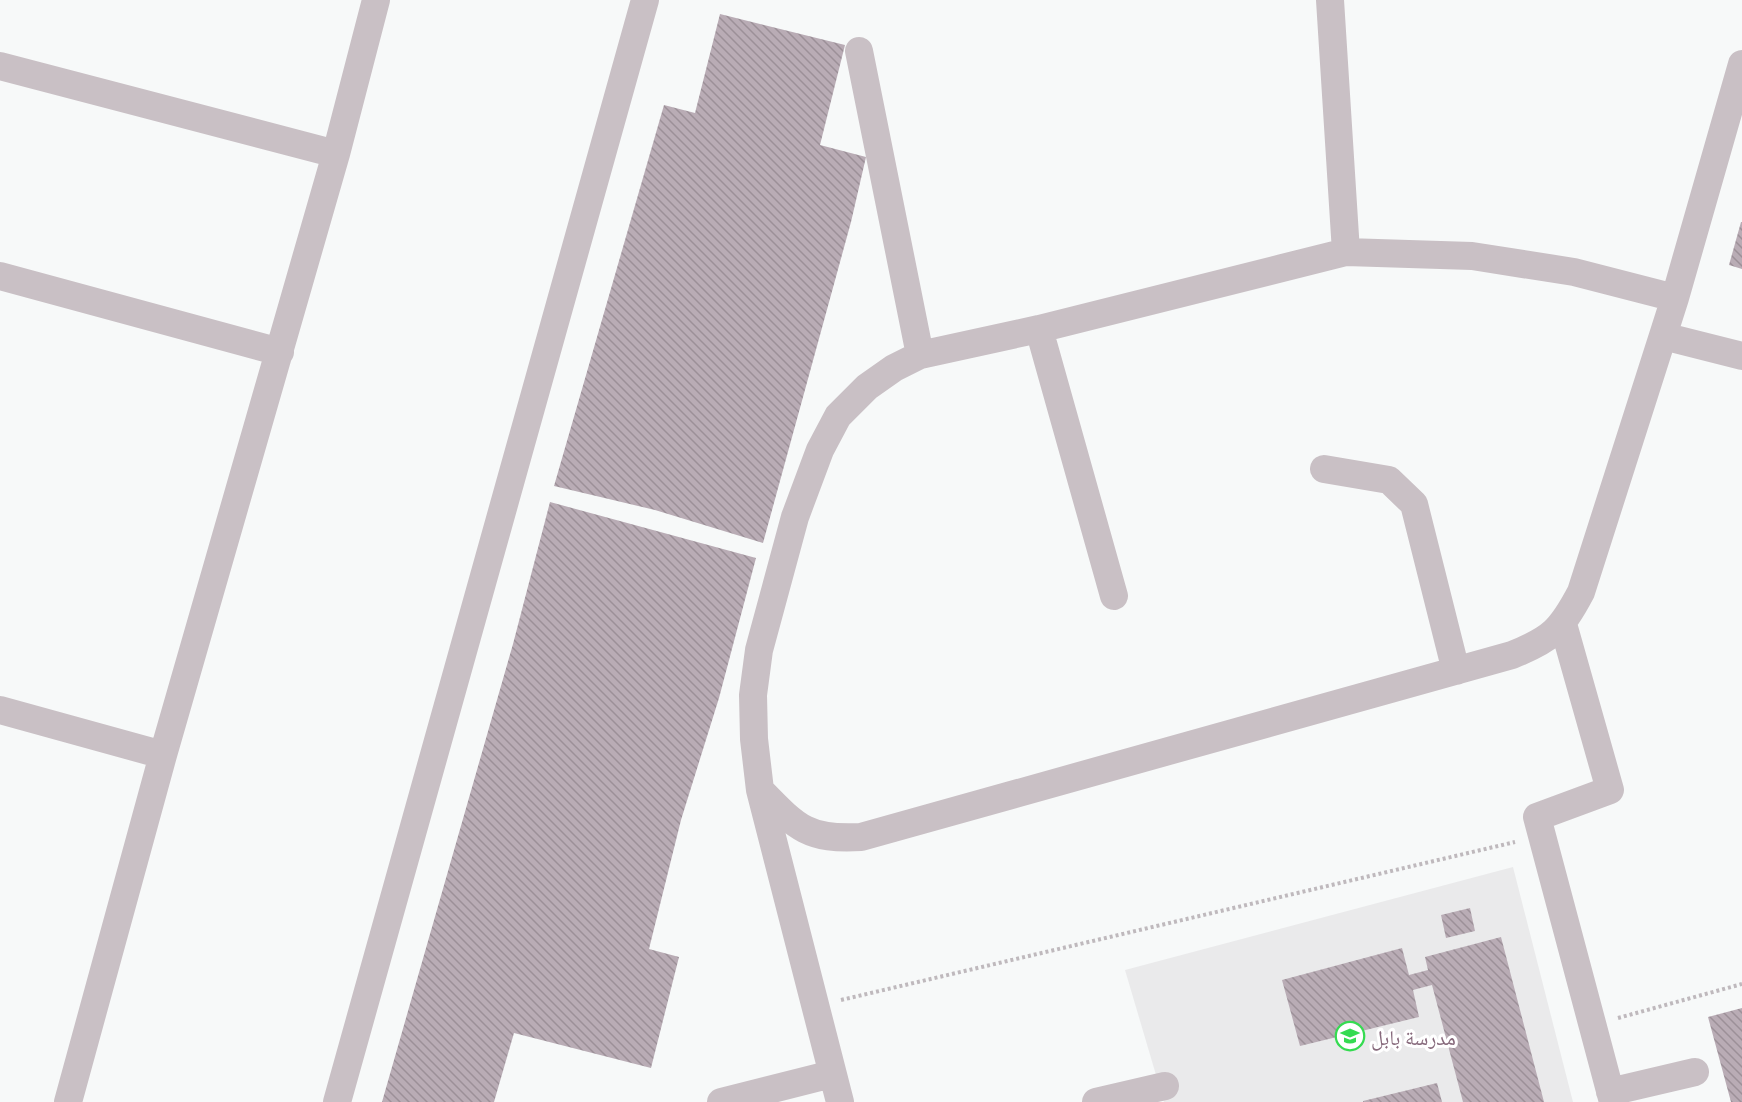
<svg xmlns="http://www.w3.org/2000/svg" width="1742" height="1102" viewBox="0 0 1742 1102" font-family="'Exo 2','Noto Naskh Arabic',sans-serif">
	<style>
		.built { fill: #eaeaeb }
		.building { fill: url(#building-back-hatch) }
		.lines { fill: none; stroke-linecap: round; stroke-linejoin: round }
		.path { stroke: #bfb9bd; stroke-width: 4; stroke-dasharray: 3 3; stroke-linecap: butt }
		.minor { stroke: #c9c0c5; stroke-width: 28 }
		.labels { text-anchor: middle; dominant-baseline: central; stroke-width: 6; stroke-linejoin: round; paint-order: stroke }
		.poi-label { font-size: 21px; fill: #876a7c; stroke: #fff; text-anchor: start }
	</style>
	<defs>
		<pattern id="building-back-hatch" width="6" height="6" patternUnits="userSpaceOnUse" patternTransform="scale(1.5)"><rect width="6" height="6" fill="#b9acb5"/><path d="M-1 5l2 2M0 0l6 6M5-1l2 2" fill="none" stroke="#9c9098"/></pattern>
	</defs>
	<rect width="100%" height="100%" fill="#f7f9f9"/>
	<path class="built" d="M1513 867 1573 1102H1164L1125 970Z"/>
	<path class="building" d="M720 14 845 45 820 145 866 157 851 222 763 543 655 510 554 486 664 105 695 113Z
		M1741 222H1742V269L1729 265Z
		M550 502 756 558 719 698 681 820 649 949 679 957 651 1068 514 1033 494 1102H382L513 644Z
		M1470 908 1475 931 1446 938 1441 915Z
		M1501 937 1544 1102H1463L1432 985 1413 990 1419 1017 1300 1046 1282 980 1402 948 1409 975 1428 970 1425 957Z
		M1742 1008V1102H1731L1708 1017Z
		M1437 1083 1442 1102H1363V1101Z"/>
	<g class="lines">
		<path class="path" d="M841 1000 1515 842
			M1618 1018 1742 984"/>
		<path class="minor" d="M1330 0 1346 252
			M859 51 920 355
			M0 66 336 154
			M0 276 280 352
			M1039 329 1114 596
			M1663 336 1742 356
			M1324 469 1389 480 1414 504 1456 671
			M1563 624 1610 790 1537 817 1613 1102
			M0 710 163 755
			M761 791C797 828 808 840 861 837L1512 655C1552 639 1561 630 1581 592L1675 298 1742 64
			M1610 1092 1695 1072
			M68 1102 163 755 336 154 376 0
			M337 1102 645 0
			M721 1102 832 1074
			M840 1102 760 790 754 739 753 695 759 650 795 517 820 450 838 416 867 387 894 368 920 355 1039 329 1346 252 1472 256 1574 272 1675 298
			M1096 1102 1165 1086"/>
	</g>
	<defs>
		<g id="school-ring" transform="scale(1.5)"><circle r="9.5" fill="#fff" stroke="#35db51" stroke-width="1.5"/><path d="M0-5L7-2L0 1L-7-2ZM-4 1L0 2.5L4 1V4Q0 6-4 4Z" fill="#35db51"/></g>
	</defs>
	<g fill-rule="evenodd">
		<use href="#school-ring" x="1350" y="1036"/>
	</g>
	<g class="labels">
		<g class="poi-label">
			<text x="1371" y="1036">مدرسة بابل</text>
		</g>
	</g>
</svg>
